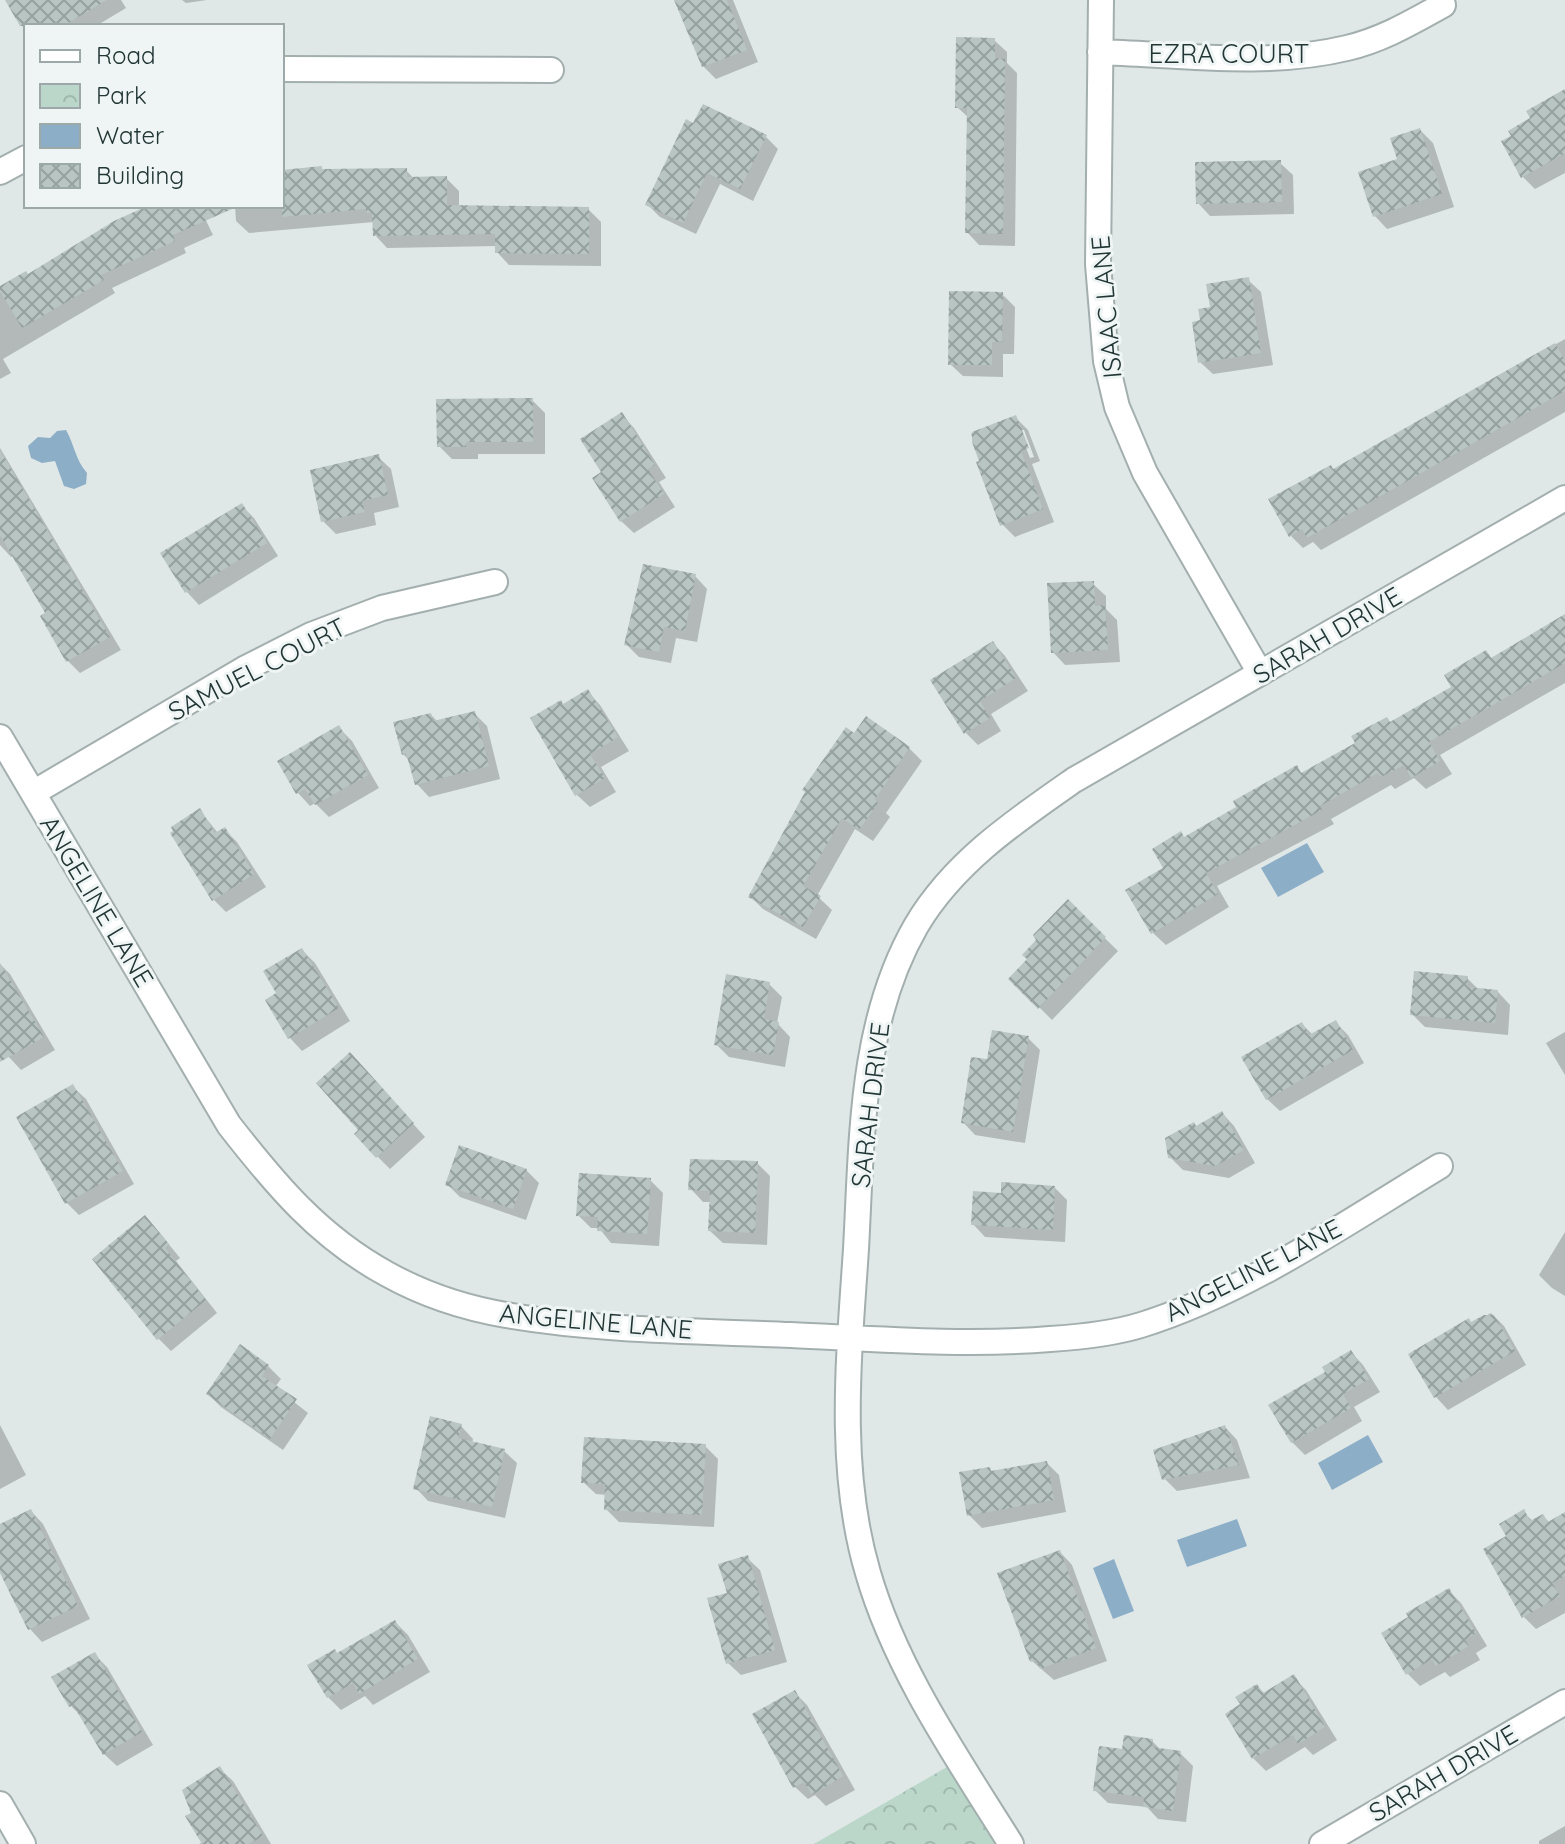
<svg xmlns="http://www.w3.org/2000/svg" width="1565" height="1844" viewBox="0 0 1565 1844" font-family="Quicksand,sans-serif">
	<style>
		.park { fill: url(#park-crowns) }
		.water { fill: #8daec7 }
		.shadow { fill: #0003; fill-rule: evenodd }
		.building { fill: url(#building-cross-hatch) }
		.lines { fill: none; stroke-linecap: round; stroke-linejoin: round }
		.minor-casing { stroke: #a3afae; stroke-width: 28 }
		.minor { stroke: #fff; stroke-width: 24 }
		.labels { text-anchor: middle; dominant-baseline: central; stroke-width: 6; stroke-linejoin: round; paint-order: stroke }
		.street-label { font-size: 26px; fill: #223636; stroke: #eff5f4 }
	</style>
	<defs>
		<pattern id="park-crowns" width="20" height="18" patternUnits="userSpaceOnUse" patternTransform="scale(2)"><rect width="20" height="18" fill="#bad7ca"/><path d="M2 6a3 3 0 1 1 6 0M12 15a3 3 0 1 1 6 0" fill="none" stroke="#a0b9ae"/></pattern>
		<pattern id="building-cross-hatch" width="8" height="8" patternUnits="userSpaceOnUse" patternTransform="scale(2)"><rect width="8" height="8" fill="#b8c5c3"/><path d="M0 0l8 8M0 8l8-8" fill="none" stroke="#95a19f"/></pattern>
	</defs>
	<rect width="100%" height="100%" fill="#dfe8e7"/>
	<path class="park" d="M959 1760 1011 1844H814Z"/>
	<path class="water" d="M66 430C75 446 75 459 87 473L86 484 74 489 64 486 55 461 42 463 31 458 28 446 38 437 50 438 57 431Z
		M1307 843 1324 872 1278 897 1261 868Z
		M1368 1435 1383 1462 1332 1490 1318 1463Z
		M1237 1519 1247 1546 1187 1567 1177 1540Z
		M1114 1559 1134 1611 1113 1619 1093 1568Z"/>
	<path class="shadow" d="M22 0H121L126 8 96 26H26V32L11 7Z
		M182 0H207L186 3Z
		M677 0H733L758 62 716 79 703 66Z
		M994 40 1007 52V63L1017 73 1015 246 979 245 967 232 969 118 957 107Z
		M1565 95V173L1535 189 1523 177 1513 136Z
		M694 126 765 136 778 149 753 201 720 184 696 234 660 217 647 204Z
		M1420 130 1433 143 1454 207 1387 229 1375 216 1399 160Z
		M1280 163 1293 175 1294 214 1210 216 1198 203Z
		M406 170 414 179 446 178 459 191V208L588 209 601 222V266L509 265 497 252V246L387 248 375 235 374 222 249 233 236 221 235 206H282V172Z
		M152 206H199L213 235 184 248 186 253 112 288 115 293 3 359 11 373 0 379V292Z
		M1248 280 1261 292 1273 365 1213 374 1200 362 1202 322 1212 308Z
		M1002 294 1015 307 1014 354H1003V377L963 376 950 364Z
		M1565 339V412L1321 550 1313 542 1303 548 1291 536 1334 470Z
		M532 400 545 413V454H478V459H452L439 446Z
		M622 415 634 428 666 478 659 482 675 507 634 533 621 521 604 472Z
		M1015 417 1028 430 1040 461 1032 464 1054 522 1015 537 1002 524 971 434ZM1019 430H1024L1034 457 1030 458Z
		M0 448 121 650 80 673 67 660 47 614 14 555 11 557 0 545Z
		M378 457 391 469 399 507 374 513 376 525 336 534 323 521Z
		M241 505 254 518 278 556 199 605 187 592 163 554Z
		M695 576 707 589 697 642 676 638 671 663 639 657 626 644Z
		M1093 584 1106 596V609L1117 620 1120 662 1065 665 1053 652Z
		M1565 618V683L1440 755 1452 774 1426 789 1414 778 1395 789 1391 785 1331 819 1334 824 1217 886 1229 907 1166 945 1153 933 1166 869 1186 839 1239 808 1296 768 1303 774 1454 688 1486 653 1493 659Z
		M993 643 1005 656 1028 691 991 714 1001 731 978 745 966 733Z
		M588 692 600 705 629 751 601 767 616 792 590 807 577 795Z
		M474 713 487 726 500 779 429 797 417 784 411 762 403 754 396 724 431 715 438 722Z
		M867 719 909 748 922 761 886 813 890 817 873 841 855 829 817 896 832 910 816 939 763 909 750 896Z
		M339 728 352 741 379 788 329 817 315 803 310 806 298 793Z
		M200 811 218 833 224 829 237 842 266 887 226 912 213 899Z
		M1068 902 1118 951 1052 1020 1011 979 1029 960Z
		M302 950 315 963 350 1021 302 1051 290 1038 268 1001 279 994Z
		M0 964 10 974 55 1050 21 1070 9 1057 0 1043Z
		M1467 978 1479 990 1498 992 1510 1005 1508 1035 1425 1027 1412 1014Z
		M769 984 782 997 777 1023 790 1037 785 1067 729 1057 716 1044Z
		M1335 1022 1348 1035 1364 1063 1280 1111 1267 1099 1302 1024 1313 1035Z
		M1565 1032V1075L1546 1043Z
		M1028 1038 1040 1050 1025 1143 975 1135 963 1122 989 1061Z
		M363 1068 425 1137 390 1169 377 1156 361 1130Z
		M73 1087 86 1099 134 1184 79 1215 67 1203Z
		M1222 1113 1234 1126 1255 1163 1229 1178 1183 1170 1170 1157Z
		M757 1163 770 1176 767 1245 723 1243 710 1231 711 1202H703L691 1189Z
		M526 1170 539 1183 526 1220 460 1197 447 1184Z
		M650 1180 663 1193 659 1246 611 1243 599 1228H591L578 1215Z
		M1055 1188 1067 1200 1065 1242 985 1237 973 1224 1003 1195Z
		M158 1231 180 1258 176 1261 217 1313 171 1351 158 1338Z
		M1565 1232V1296L1552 1288 1539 1275Z
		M1491 1313 1504 1326 1526 1365 1448 1410 1436 1397 1411 1355Z
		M1351 1352 1363 1365 1380 1392 1354 1407 1362 1421 1305 1455 1292 1442 1327 1372Z
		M268 1366 281 1379 275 1387 308 1413 283 1450 221 1407 208 1394Z
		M0 1425 26 1475 0 1489Z
		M461 1426 473 1439 472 1443 504 1451 517 1463 505 1518 428 1501 416 1488Z
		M1225 1427 1237 1440 1250 1478 1177 1491 1164 1478Z
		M705 1446 718 1459 714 1527 619 1522 606 1509 607 1495 596 1494 583 1482Z
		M1047 1463 1059 1475 1066 1512 982 1528 969 1515 989 1469 993 1472Z
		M31 1511 43 1524 90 1619 42 1642 30 1629 2 1573 0 1548V1526Z
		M1523 1512 1533 1521 1543 1516 1550 1523 1565 1517V1613L1536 1629 1524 1617 1509 1536Z
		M1060 1552 1072 1565 1107 1661 1054 1680 1032 1661 1000 1574Z
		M747 1558 760 1570 787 1662 741 1675 728 1663 729 1594Z
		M1448 1590 1461 1603 1487 1646 1476 1653 1480 1660 1450 1677 1445 1672 1420 1686 1407 1673Z
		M395 1622 408 1635 430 1672 373 1705 365 1696 341 1710 328 1697 338 1655Z
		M94 1654 107 1667 153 1745 117 1766 104 1754 84 1719 71 1706Z
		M1293 1677 1306 1690 1337 1740 1313 1755 1305 1747 1266 1771 1253 1758 1243 1705 1257 1686 1265 1694Z
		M794 1692 807 1705 855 1790 826 1806 815 1795 808 1799 795 1787Z
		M1152 1741 1162 1751 1180 1753 1193 1766 1186 1822 1158 1819 1147 1807 1108 1803 1095 1790 1124 1751Z
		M220 1769 233 1781 271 1844H199L203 1842 193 1814Z
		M1565 1826V1844H1539V1841Z"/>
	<path class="building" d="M5 0H107L63 26H20Z
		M674 0H727L747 50 702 67Z
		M956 37 995 38V58L1005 59 1003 234 965 233 967 108H955Z
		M1565 89V153L1521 178 1501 141 1511 136 1508 131 1530 118 1526 111Z
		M703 104 767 135 740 189 707 173 683 223 645 205 686 119 693 123Z
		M1420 128 1442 194 1373 217 1358 172 1397 159 1390 138Z
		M1281 160 1282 202 1196 204 1195 162Z
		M322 166V169L407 168V177L447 176V205L589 207V254L495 253V234L373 236 372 213H366V209L282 217V170Z
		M147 206H239L173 235 175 241 101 275 104 280 22 328 0 291V286L26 271 28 274 114 221Z
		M1249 277 1261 353 1198 363 1192 322 1200 320 1198 309 1210 307 1206 284Z
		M949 291 1003 292 1002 342H992V365H948Z
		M1555 343 1565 361V391L1307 538 1302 529 1289 537 1268 499 1331 465 1333 469Z
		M533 398V442H466V447H437L436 399Z
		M622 412 655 465 648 469 664 494 620 522 592 478 601 472 580 439Z
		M1016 415 1029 448 1021 451 1043 509 1000 526 976 462 979 461 972 442V432Z
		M0 450 110 637 66 662 40 616 45 613 0 535Z
		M379 454 388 495 362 501 365 512 321 522 310 470Z
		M242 503 267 543 185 593 160 553Z
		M643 564 696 574 685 631 664 627 659 652 624 645Z
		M1094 581 1095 606 1105 605 1108 650 1051 653 1047 583Z
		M1565 614V663L1429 742 1440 761 1411 778 1404 765 1381 777 1378 773 1320 806 1322 810 1206 873 1218 894 1151 934 1125 890 1163 868 1152 849 1181 831 1184 837 1236 807 1233 801 1297 765 1301 773 1355 743 1351 736 1387 717 1390 722 1451 687 1444 675 1486 650 1491 658Z
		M993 641 1016 678 980 701 990 718 964 734 930 680Z
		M588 689 618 737 590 754 605 778 575 796 530 718 561 700 563 704Z
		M475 711 489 766 415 785 406 753 402 755 393 722 431 713 433 721Z
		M866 716 910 747 875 799 878 803 859 830 842 818 803 886 821 896 803 927 748 897 805 792 802 790 846 727 854 733Z
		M339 725 368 775 315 805 305 789 296 794 277 761Z
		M200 808 215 833 225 827 254 874 212 901 170 833 173 831 171 827Z
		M1068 899 1106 937 1038 1009 1008 979 1027 959 1022 955 1036 940 1033 935Z
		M302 948 339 1008 288 1039 265 1000 276 993 263 971Z
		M0 963 44 1037 0 1062Z
		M1414 971 1468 976 1467 987 1498 990 1495 1023 1410 1015Z
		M726 974 770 982 764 1019 779 1022 773 1055 714 1045Z
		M1336 1020 1353 1050 1266 1100 1241 1057 1302 1022 1309 1035Z
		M992 1030 1029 1036 1013 1132 961 1123 971 1057 987 1059Z
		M350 1052 414 1123 376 1158 354 1134 358 1130 316 1083Z
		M73 1084 123 1171 65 1204 16 1117Z
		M1222 1111 1244 1150 1215 1166 1168 1158 1165 1138 1194 1122 1196 1126Z
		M459 1145 527 1169 513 1209 445 1185Z
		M690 1159 758 1161 755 1233 708 1231 710 1191 688 1190Z
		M579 1173 651 1178 647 1234 597 1231 598 1217 576 1216Z
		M1001 1182 1055 1186 1053 1230 971 1225 973 1191 1001 1193Z
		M145 1215 169 1244 165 1248 206 1300 157 1340 92 1259Z
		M1484 1315H1494L1515 1351 1434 1398 1408 1354 1469 1318 1471 1322Z
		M240 1344 269 1365 262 1376 297 1399 270 1439 206 1394Z
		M1351 1350 1369 1379 1343 1394 1351 1408 1291 1443 1268 1405 1325 1372 1322 1367Z
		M430 1416 462 1424 458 1438 505 1449 492 1507 413 1489Z
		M1225 1425 1239 1465 1162 1480 1153 1450Z
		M584 1437 706 1444 702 1515 604 1510 605 1484 581 1483Z
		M1047 1461 1054 1500 967 1516 959 1472 990 1467 991 1471Z
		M31 1509 78 1606 28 1630 0 1573V1524Z
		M1524 1509 1530 1521 1543 1514 1548 1522 1565 1512V1576L1552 1583 1560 1596 1522 1618 1483 1549 1506 1536 1499 1524Z
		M1060 1550 1096 1648 1040 1669 1036 1660 1030 1662 997 1573Z
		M748 1555 775 1650 726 1664 707 1598 727 1593 718 1564Z
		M1449 1588 1476 1633 1465 1640 1469 1646 1436 1666 1432 1659 1406 1675 1381 1633 1408 1617 1406 1613Z
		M395 1620 418 1659 359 1694 353 1683 327 1698 307 1665 335 1649 337 1653Z
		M95 1652 142 1732 103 1755 73 1705 69 1707 51 1677Z
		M1294 1674 1325 1727 1298 1744 1293 1735 1252 1759 1225 1714 1240 1704 1235 1697 1257 1684 1263 1693Z
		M795 1690 843 1776 812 1795 804 1782 793 1788 752 1714Z
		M1124 1735 1153 1739 1152 1747 1181 1751 1173 1811 1143 1807 1144 1797 1093 1791 1099 1746 1122 1749Z
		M220 1766 263 1836 249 1844H202L185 1816 191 1813 182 1790Z"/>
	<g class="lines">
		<g class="minor-casing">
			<path id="minor" d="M1101 0 1098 264 1106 361 1117 407 1145 473 1260 673
				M1100 52C1181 55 1268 67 1347 48 1382 40 1412 22 1443 5
				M282 69 551 70
				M0 172 26 158
				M0 737 229 1125C275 1184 319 1237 387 1274 423 1294 465 1308 506 1315 599 1331 696 1331 791 1335 877 1339 964 1346 1050 1339 1081 1337 1112 1334 1141 1325 1247 1292 1346 1223 1440 1166
				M33 793 244 669 311 635 382 608 495 582
				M0 1804 23 1844
				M1011 1844C958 1759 896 1670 868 1573 837 1469 849 1355 856 1249 862 1140 860 1023 916 926 953 863 1015 821 1074 780L1565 498
				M1322 1844 1565 1702"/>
		</g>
		<use href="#minor" class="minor"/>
	</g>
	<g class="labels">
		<g class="street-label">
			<text x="1229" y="53">EZRA COURT</text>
			<text transform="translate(1106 307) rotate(-95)">ISAAC LANE</text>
			<text transform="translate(1327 635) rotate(-30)">SARAH DRIVE</text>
			<text transform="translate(257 669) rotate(-27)">SAMUEL COURT</text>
			<text transform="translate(97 901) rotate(59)">ANGELINE LANE</text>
			<text transform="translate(870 1105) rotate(-83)">SARAH DRIVE</text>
			<text transform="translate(1253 1270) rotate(-27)">ANGELINE LANE</text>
			<text transform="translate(596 1321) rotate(5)">ANGELINE LANE</text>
			<text transform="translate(1443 1773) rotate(-30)">SARAH DRIVE</text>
		</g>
	</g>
	<rect x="24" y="24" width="260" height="184" fill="#eff5f4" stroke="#9da9a8" stroke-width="2"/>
	<rect x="40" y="50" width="40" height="12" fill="#ffffff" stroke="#9da9a8" stroke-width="2"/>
	<text x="96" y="64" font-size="24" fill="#223636">Road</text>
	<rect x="40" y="84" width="40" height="24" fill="url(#park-crowns)" stroke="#9da9a8" stroke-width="2"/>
	<text x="96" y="104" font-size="24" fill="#223636">Park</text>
	<rect x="40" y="124" width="40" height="24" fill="#8daec7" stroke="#9da9a8" stroke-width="2"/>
	<text x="96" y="144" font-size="24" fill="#223636">Water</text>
	<rect x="40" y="164" width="40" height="24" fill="url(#building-cross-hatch)" stroke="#9da9a8" stroke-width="2"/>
	<text x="96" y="184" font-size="24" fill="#223636">Building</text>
</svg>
